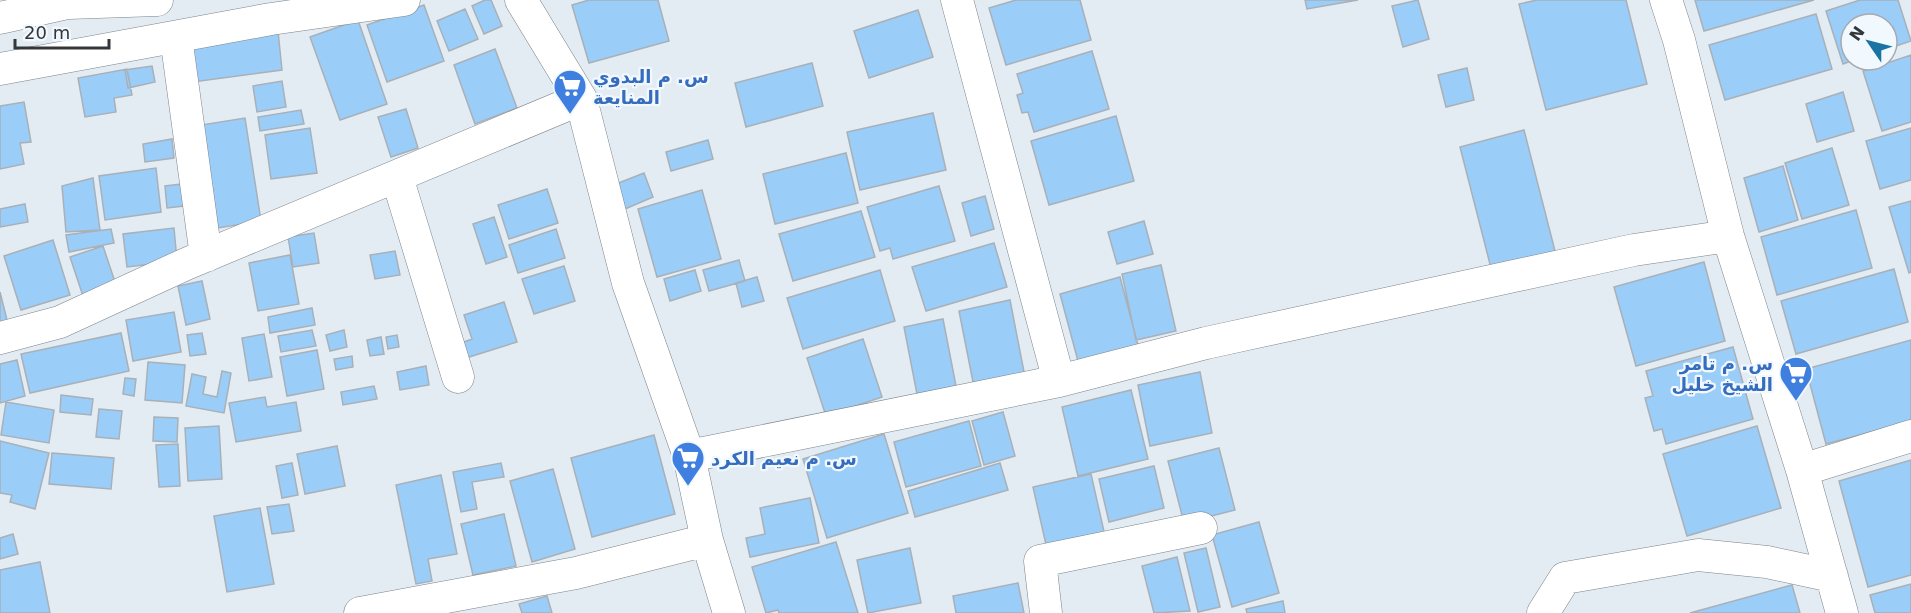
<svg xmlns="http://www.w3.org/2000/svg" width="1911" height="613" viewBox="0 0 1911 613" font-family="'DejaVu Sans','Noto Sans Arabic',sans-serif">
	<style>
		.building { fill: #9bcdf9; stroke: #a8b0b8; stroke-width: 1.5 }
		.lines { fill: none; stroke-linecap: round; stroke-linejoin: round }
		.minor-casing { stroke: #7c848b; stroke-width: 33 }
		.minor { stroke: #fff; stroke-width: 32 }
		.labels { text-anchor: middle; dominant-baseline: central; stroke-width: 4.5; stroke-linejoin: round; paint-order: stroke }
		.shop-label { font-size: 18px; font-weight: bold; fill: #366cbe; stroke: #f1f8fe; text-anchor: start }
	</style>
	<rect width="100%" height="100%" fill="#e3ebf3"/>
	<path class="building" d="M485 0H491L502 26 484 34 472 6Z
		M589 0H658L669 41 589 63 572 5Z
		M1016 0H1080L1091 40 1006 65 989 8Z
		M1305 0H1358L1307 9Z
		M1418 0 1429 39 1403 47 1392 6Z
		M1537 0H1626L1647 84 1546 110 1519 4Z
		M1695 0H1814L1704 31Z
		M1860 0H1898L1911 41 1887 49V24H1851V60H1854L1843 64 1826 11Z
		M424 5 444 61 387 82 367 25Z
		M465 9 478 39 449 51 437 21Z
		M918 10 933 57 869 78 854 31Z
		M1816 14 1832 69 1725 100 1709 45Z
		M358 20 387 104 340 120 310 37Z
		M278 31 282 70 193 82 189 43Z
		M495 49 517 108 475 124 454 65Z
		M1092 51 1109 109 1034 132 1028 112 1022 113 1017 95 1023 93 1017 74Z
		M1911 55V122L1882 131 1863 71Z
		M812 63 823 106 746 127 735 83Z
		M152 66 155 82 128 88 125 70Z
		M1467 68 1474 100 1446 107 1438 75Z
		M127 69 132 95 114 98 116 112 85 117 78 78Z
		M282 81 286 107 257 112 253 86Z
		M1843 92 1854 131 1817 142 1806 104Z
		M24 102 31 142 20 143 24 164 0 169V106Z
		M406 109 418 148 391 157 378 117Z
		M301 110 304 124 260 131 258 117Z
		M933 113 946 170 860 190 847 132Z
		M1116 116 1134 181 1049 205 1031 141Z
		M245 118 261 221 212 229 195 126Z
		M310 128 317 173 271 179 265 135Z
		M1911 128V180L1880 189 1866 141Z
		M1524 130 1555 251 1491 268 1460 147Z
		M172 139 174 158 145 162 143 144Z
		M708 140 713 159 671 171 666 152Z
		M1832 148 1849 205 1802 219 1785 163Z
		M846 153 858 203 775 224 763 174Z
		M1783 166 1798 220 1759 232 1744 178Z
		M156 168 161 212 105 220 99 176Z
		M644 173 653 197 625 209 616 184Z
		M93 178 100 230 66 232 62 186Z
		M181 184 184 206 167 208 165 186Z
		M939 186 955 241 893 259 890 248 880 251 867 207Z
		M547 189 558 223 509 239 498 205Z
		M702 190 721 259 657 277 638 209Z
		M985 196 994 229 971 236 962 203Z
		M1911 201V272L1909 273 1889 207Z
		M25 204 28 222 0 227V209Z
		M1856 210 1872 268 1777 295 1761 237Z
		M861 211 875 257 793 281 779 234Z
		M494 217 507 257 486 264 473 224Z
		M1144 221 1153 254 1117 264 1108 232Z
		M174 228 177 261 127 267 123 234Z
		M111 229 114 243 69 252 66 235Z
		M556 229 565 258 518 273 509 245Z
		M314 233 319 263 293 267 288 237Z
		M53 240 70 295 21 310 4 256Z
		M994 243 1007 287 926 311 912 267Z
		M103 246 117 288 84 299 70 257Z
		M395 251 400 275 375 279 370 255Z
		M290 255 299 304 258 311 249 263Z
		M739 260 745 281 709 291 703 270Z
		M1704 262 1725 341 1636 366 1614 287Z
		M1161 265 1176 331 1136 340 1122 274Z
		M564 266 575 301 534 314 522 279Z
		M1894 269 1908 322 1796 354 1781 301Z
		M695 270 701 291 670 301 664 279Z
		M880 270 895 321 803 349 787 298Z
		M757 277 764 301 742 307 736 283Z
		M1120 277 1138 345 1078 361 1060 294Z
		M202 281 210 319 186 325 178 286Z
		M0 292 10 332 0 334Z
		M1010 300 1025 377 974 387 959 311Z
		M504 302 517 342 466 358 461 343 472 339 464 315Z
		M312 308 315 325 270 333 268 317Z
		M174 312 181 352 133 361 126 320Z
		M943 319 956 386 917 394 904 327Z
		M312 330 316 346 281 352 278 336Z
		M344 330 347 347 330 351 326 335Z
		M121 333 129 371 30 393 21 354Z
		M202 333 206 354 190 356 187 335Z
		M264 334 272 377 249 381 242 338Z
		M397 335 399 347 388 349 386 337Z
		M381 337 384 354 370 356 367 340Z
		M863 339 882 397 826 416 807 358Z
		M1911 340V421L1826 444 1806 369Z
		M1733 347 1753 419 1666 444 1662 429 1654 431 1645 398 1653 396 1646 371Z
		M317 350 324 389 287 396 280 357Z
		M352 356 353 367 336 370 334 359Z
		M17 360 25 396 0 403V364Z
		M148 362 185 365 182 403 145 400Z
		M426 366 429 385 400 390 397 372Z
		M222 371 231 373 224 413 186 406 192 374 206 377 203 394 217 397Z
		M1200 372 1212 433 1150 446 1138 385Z
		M125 378 136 379 134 396 123 394Z
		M374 386 377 399 343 405 341 392Z
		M1131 390 1148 459 1078 476 1062 407Z
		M61 395 93 399 91 415 60 412Z
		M265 397 267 407 296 402 301 431 236 442 229 403Z
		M6 402 54 410 49 443 1 435Z
		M99 409 122 411 119 439 96 437Z
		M1003 412 1015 456 984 465 972 421Z
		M154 417 178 418 177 442 153 441Z
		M969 421 981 466 906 487 894 442Z
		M219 426 222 479 188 481 185 428Z
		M1757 426 1781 508 1687 536 1663 454Z
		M884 434 908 513 827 538 803 459Z
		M654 435 675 514 592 537 571 458Z
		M0 441 49 453 35 509 10 502 12 495 0 493Z
		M178 444 180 486 159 487 156 445Z
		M337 446 345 486 305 494 297 454Z
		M1219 448 1235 510 1184 523 1168 461Z
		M52 453 114 458 111 489 49 484Z
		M1911 460V575L1868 587 1839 481Z
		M292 463 298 495 282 498 276 466Z
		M501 463 504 477 472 482 477 509 461 512 453 472Z
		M1000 463 1008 490 915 517 908 491Z
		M1154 466 1164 508 1109 522 1099 479Z
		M553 469 575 549 532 562 510 481Z
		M1091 474 1105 536 1047 549 1033 487Z
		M441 475 457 554 428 559 432 581 416 584 396 485Z
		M810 498 819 543 750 557 746 538 765 534 760 508Z
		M289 504 294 531 272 534 267 507Z
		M260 508 274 584 227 592 214 516Z
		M504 514 516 566 473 575 461 524Z
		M1259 522 1279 593 1232 607 1212 535Z
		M13 534 18 554 0 559V538Z
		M836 542 858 613H779L778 610 766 613 752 567Z
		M910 548 921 603 868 613 857 560Z
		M1206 548 1220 607 1198 612 1184 553Z
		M1177 557 1190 611 1154 613 1142 566Z
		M40 562 50 613H0V570Z
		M1018 583 1024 613H956L953 596Z
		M1911 584V613H1875L1870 595Z
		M1792 585 1800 613H1690Z
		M547 596 552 613H522L519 604Z
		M1283 601 1285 613H1247L1246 609Z"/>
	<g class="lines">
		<g class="minor-casing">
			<path id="minor" d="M521 0 581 99 628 283 689 456 707 540 729 613
				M957 0 1059 381
				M1666 0 1679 40 1728 236 1802 470 1842 613
				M0 18 68 3 157 0
				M176 37 206 256
				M0 69 271 19 404 0
				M397 177 458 377
				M0 338 60 322 186 264 581 99
				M689 456 1059 381 1206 343 1634 250 1728 236
				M1802 470 1911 436
				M360 613 576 573 707 540
				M1046 613 1040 561 1201 528
				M1543 613 1565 578 1698 555 1767 562 1832 576"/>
		</g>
		<use href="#minor" class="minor"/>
	</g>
	<defs>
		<g id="supermarket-pin" transform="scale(1.725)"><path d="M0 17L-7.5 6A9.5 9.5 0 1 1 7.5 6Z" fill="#3f7fe0" stroke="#f1f8fe"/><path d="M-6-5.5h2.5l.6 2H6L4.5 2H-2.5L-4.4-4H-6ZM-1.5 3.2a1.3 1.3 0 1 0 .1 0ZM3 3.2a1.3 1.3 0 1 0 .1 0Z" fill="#fff"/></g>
	</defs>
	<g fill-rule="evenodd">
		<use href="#supermarket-pin" x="570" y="86"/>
		<use href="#supermarket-pin" x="1796" y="373"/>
		<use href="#supermarket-pin" x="688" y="458"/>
	</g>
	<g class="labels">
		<g class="shop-label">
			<text x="593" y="76">س. م البدوي<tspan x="593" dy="21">المنايعة</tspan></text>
			<text x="1773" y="363" text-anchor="end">س. م تامر<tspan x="1773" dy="21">الشيخ خليل</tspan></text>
			<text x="711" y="458">س. م نعيم الكرد</text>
		</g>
	</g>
	<g transform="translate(1869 42) rotate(305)"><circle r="28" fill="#f1f8fe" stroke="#a5abb0" stroke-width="1.5"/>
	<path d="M0-4.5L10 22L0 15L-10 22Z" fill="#1974a3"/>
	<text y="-9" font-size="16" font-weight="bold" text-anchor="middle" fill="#34373a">N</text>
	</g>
	<path d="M15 39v9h94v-9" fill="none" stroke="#34373a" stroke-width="3"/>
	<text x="24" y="39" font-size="18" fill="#34373a" stroke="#f1f8fe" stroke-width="4.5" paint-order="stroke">20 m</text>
</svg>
